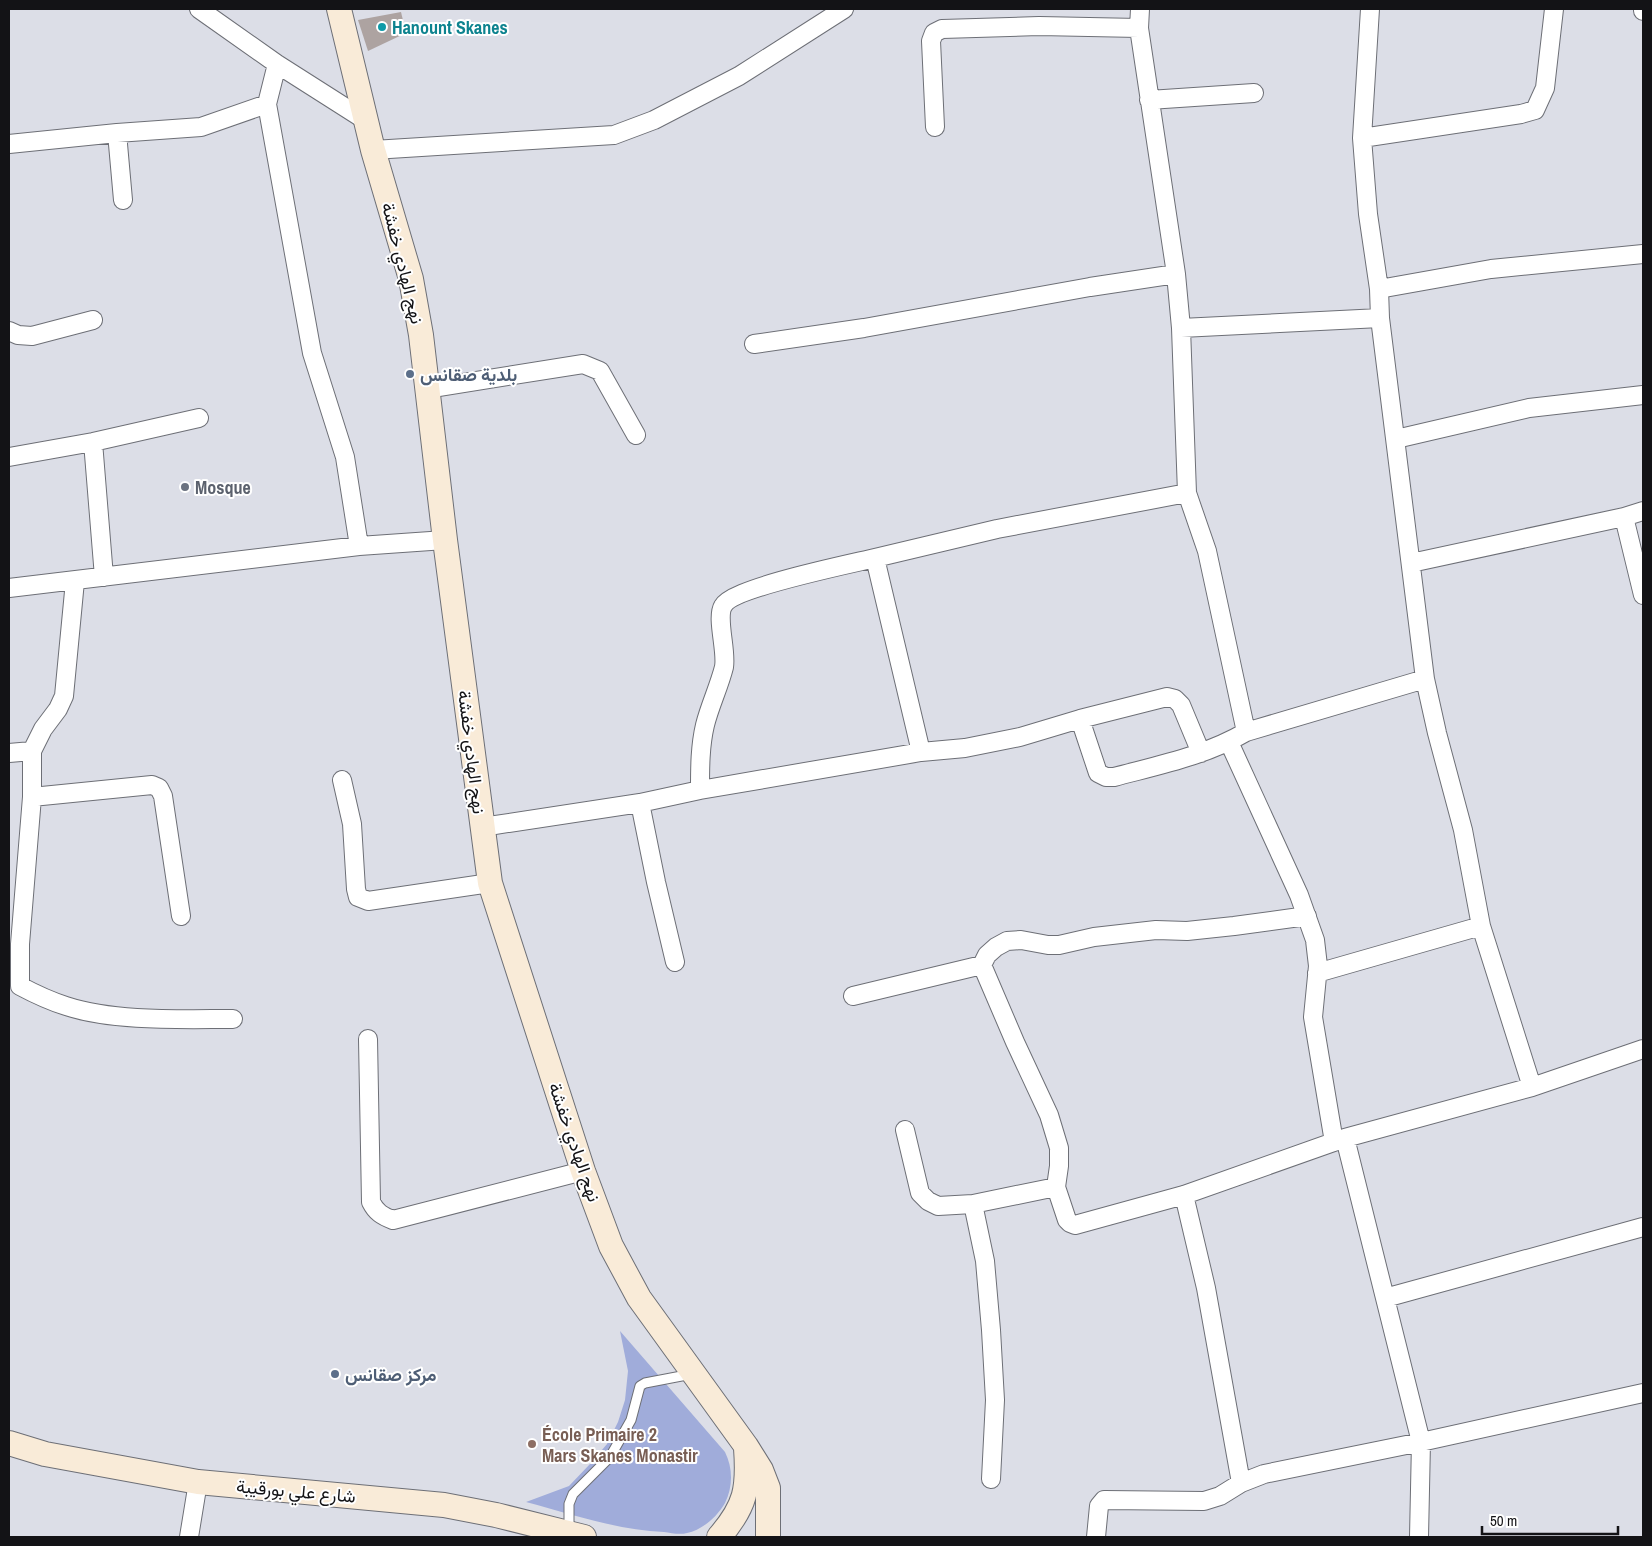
<svg xmlns="http://www.w3.org/2000/svg" width="1652" height="1546" viewBox="0 0 1652 1546" font-family="'Archivo Narrow',Vazirmatn,sans-serif">
	<style>
		.green { fill: #a0acda }
		.building { fill: #ada3a1 }
		.lines { fill: none; stroke-linecap: round; stroke-linejoin: round }
		.service-casing { stroke: #6d6f76; stroke-width: 11 }
		.minor-casing { stroke: #6d6f76; stroke-width: 20 }
		.secondary-casing { stroke: #6d6f76; stroke-width: 26 }
		.service { stroke: #fff; stroke-width: 9 }
		.minor { stroke: #fff; stroke-width: 18 }
		.secondary { stroke: #f9ebd8; stroke-width: 24 }
		.culture-dot { fill: #0f9aa8; stroke: #fff; stroke-width: 2 }
		.service-dot { fill: #5c6f8a; stroke: #fff; stroke-width: 2 }
		.worship-dot { fill: #6b7280; stroke: #fff; stroke-width: 2 }
		.education-dot { fill: #8d6e63; stroke: #fff; stroke-width: 2 }
		.labels { text-anchor: middle; dominant-baseline: central; stroke-width: 4; stroke-linejoin: round; paint-order: stroke }
		.culture-label { font-size: 18px; font-weight: bold; fill: #0d838f; stroke: #fff; text-anchor: start }
		.street-label { font-size: 18px; fill: #131316; stroke: #fff }
		.service-label { font-size: 18px; font-weight: bold; fill: #4e5e75; stroke: #fff; text-anchor: start }
		.worship-label { font-size: 18px; font-weight: bold; fill: #5b616d; stroke: #fff; text-anchor: start }
		.education-label { font-size: 18px; font-weight: bold; fill: #785e54; stroke: #fff; text-anchor: start }
	</style>
	<rect width="100%" height="100%" fill="#dcdee7"/>
	<path class="green" d="M620 1331 725 1452C733 1468 733 1487 725 1503 717 1517 702 1530 687 1533 680 1535 671 1533 664 1532 617 1530 571 1514 526 1502L569 1486 590 1464 607 1444 618 1422 625 1400 628 1371Z"/>
	<path class="building" d="M401 12 406 33 368 51 358 20Z"/>
	<g class="lines">
		<g class="service-casing">
			<path id="service" d="M569 1533V1504L573 1494 610 1457 631 1420 640 1386 645 1383 692 1374"/>
		</g>
		<g class="minor-casing">
			<path id="minor" d="M199 9 277 64 365 120
				M1140 9 1139 28 1176 274 1181 328 1187 493 1207 551 1246 732
				M1370 9 1362 138 1368 214 1379 289 1380 318 1425 679 1437 733 1463 830 1481 926 1532 1087
				M1643 9V11
				M1149 100 1254 93
				M267 104 312 353 345 457 359 546
				M935 127 931 41 934 33 942 29 1039 26 1139 28
				M117 133 123 200
				M1362 138 1521 114 1535 110 1545 88 1554 9
				M9 144 117 133 201 127 267 104 277 64
				M373 150 614 135 654 120 739 76 844 9
				M1379 289 1491 269 1643 254
				M1181 328 1380 318
				M9 331 18 335 32 336 93 320
				M754 344 864 328 1090 287 1176 274
				M426 389 583 364 600 371 636 435
				M1396 439 1529 408 1643 395
				M93 442 104 577
				M9 457 93 442 199 418
				M1624 517 1643 595
				M1411 563 1624 517 1643 511
				M9 588 359 546 445 540
				M1080 719 1098 773 1106 777H1114C1159 765 1205 756 1246 732L1425 679
				M1229 742 1299 895 1315 940 1318 966 1313 1017 1334 1142
				M32 751V797L20 944V986C35 994 50 1001 66 1006 115 1022 181 1019 233 1019
				M921 752 875 558 997 529 1187 493
				M9 753 32 751 43 729 58 709 64 696 75 581
				M342 780 352 824 356 889 358 897 368 901 490 883
				M700 790C700 768 700 746 705 725 710 705 719 687 724 667 727 651 716 618 723 606 732 588 850 564 875 558
				M32 797 152 785 159 788 163 796 181 916
				M640 803 656 882 675 962
				M482 827 640 803 700 790 921 752 965 748 1020 737 1080 719 1167 697 1175 699 1181 705 1201 753
				M982 965 987 955 996 947 1007 941 1021 940 1048 945H1059L1094 937 1156 930 1187 931 1234 926 1307 916
				M1317 973 1481 926
				M853 996 982 965 1015 1042 1049 1115 1059 1148V1166L1056 1187
				M368 1039 371 1202C376 1212 382 1216 393 1220L583 1171
				M905 1130 920 1193 928 1201 938 1206 973 1204 1056 1187 1067 1220 1070 1223 1075 1225 1184 1195 1345 1138 1532 1087 1643 1049
				M1345 1138 1421 1442 1419 1537
				M1184 1195 1206 1288 1241 1483
				M973 1204 985 1261 991 1330 995 1400 991 1479
				M1385 1298 1643 1227
				M189 1537 198 1482
				M1096 1537 1099 1506 1104 1500 1204 1501 1220 1496 1241 1483 1264 1474 1421 1442 1643 1393"/>
		</g>
		<g class="secondary-casing">
			<path id="secondary" d="M339 9 373 150 411 279 421 335 445 540 490 883 583 1171 611 1246 639 1298 746 1446 761 1470 768 1488V1537
				M9 1443 45 1454 198 1482 444 1505 496 1515 584 1537
				M719 1537C746 1506 749 1488 746 1448"/>
		</g>
		<use href="#service" class="service"/>
		<use href="#minor" class="minor"/>
		<use href="#secondary" class="secondary"/>
	</g>
	<circle class="culture-dot" cx="382" cy="27" r="5"/>
	<g class="service-dot">
		<circle cx="410" cy="374" r="5"/>
		<circle cx="335" cy="1374" r="5"/>
	</g>
	<circle class="worship-dot" cx="185" cy="487" r="5"/>
	<circle class="education-dot" cx="532" cy="1444" r="5"/>
	<g class="labels">
		<g class="culture-label">
			<text x="392" y="27">Hanount Skanes</text>
		</g>
		<g class="street-label">
			<text transform="translate(403 263) rotate(76)">نهج الهادي خفشة</text>
			<text transform="translate(472 752) rotate(83)">نهج الهادي خفشة</text>
			<text transform="translate(575 1142) rotate(71)">نهج الهادي خفشة</text>
			<text transform="translate(296 1491) rotate(5)">شارع علي بورقيبة</text>
		</g>
		<g class="service-label">
			<text x="420" y="374">بلدية صقانس</text>
			<text x="345" y="1374">مركز صقانس</text>
		</g>
		<g class="worship-label">
			<text x="195" y="487">Mosque</text>
		</g>
		<g class="education-label">
			<text x="542" y="1434">École Primaire 2<tspan x="542" dy="21">Mars Skanes Monastir</tspan></text>
		</g>
	</g>
	<rect width="1652" height="1546" fill="none" stroke="#131316" stroke-width="20"/>
	<path d="M1482 1526v8h136v-8" fill="none" stroke="#131316" stroke-width="2.5"/>
	<text x="1490" y="1526" font-size="15" fill="#131316" stroke="#ffffff" stroke-width="4" paint-order="stroke">50 m</text>
</svg>
